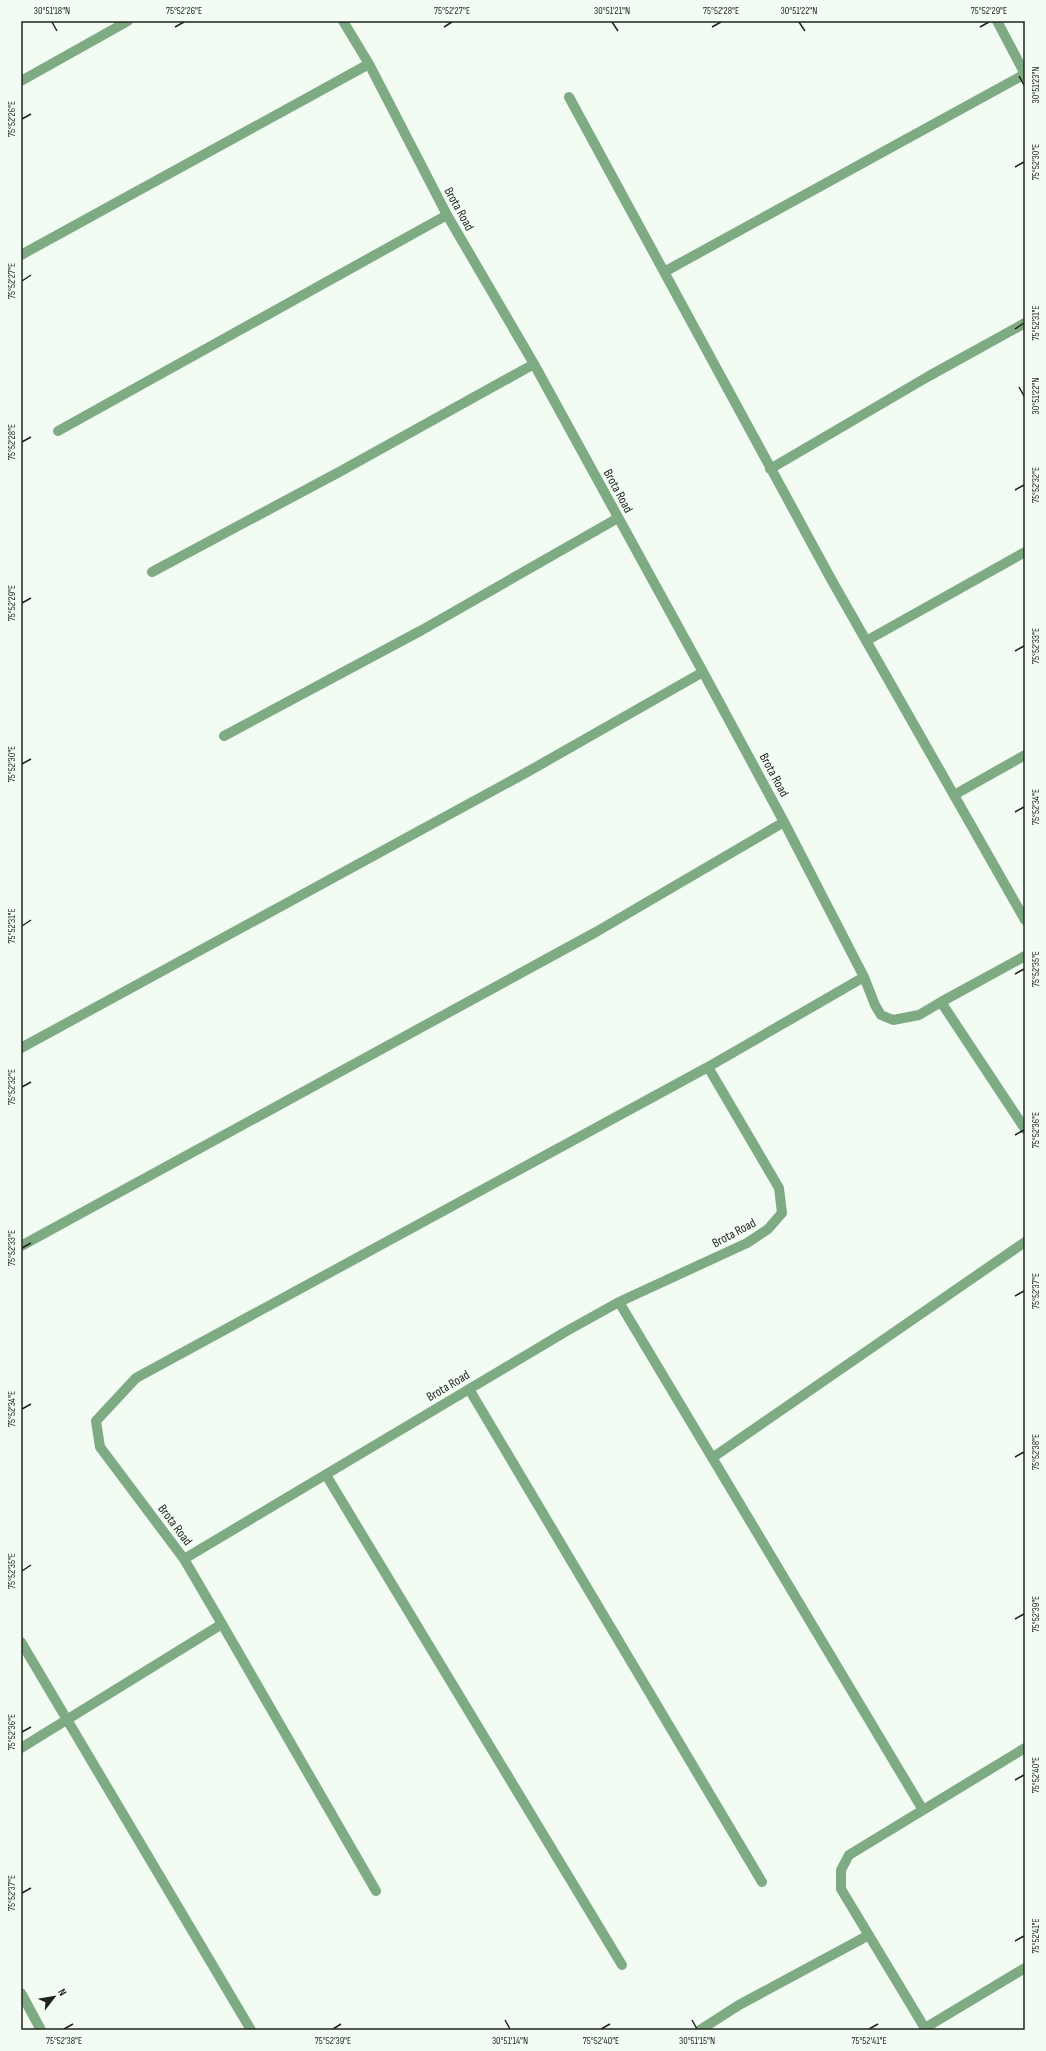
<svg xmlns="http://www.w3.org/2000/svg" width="1046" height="2051" viewBox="0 0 1046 2051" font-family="'Sofia Sans Condensed',sans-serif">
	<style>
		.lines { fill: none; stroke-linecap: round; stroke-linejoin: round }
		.street { stroke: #7eab83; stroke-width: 10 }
		.ticks { fill: none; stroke: #1f221f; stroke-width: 1.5 }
		.labels { text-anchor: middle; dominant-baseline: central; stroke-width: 3; stroke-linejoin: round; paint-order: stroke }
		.street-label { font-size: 13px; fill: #1f221f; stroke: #f3fcf3 }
		.neatline { fill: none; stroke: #1f221f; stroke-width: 1.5 }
		.ticks-label { font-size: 10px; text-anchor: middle; fill: #1f221f }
	</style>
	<rect width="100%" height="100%" fill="#f3fcf3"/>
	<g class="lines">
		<path class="street" d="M343 21 369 64 447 215 534 364 703 672 784 822 864 977 875 1005 881 1015 893 1020 919 1015 941 1002 1025 1129
			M997 21 1025 74
			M21 81 128 21
			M569 97 831 579 1025 920
			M21 255 369 64
			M664 272 1025 74
			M58 431 447 215
			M770 469 929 376 1025 323
			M152 572 341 471 534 364
			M866 641 1025 552
			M224 736 422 630 618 518
			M954 795 1025 755
			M941 1002 1025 956
			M21 1048 529 771 703 672
			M708 1067 136 1378 96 1421 100 1447 184 1559 565 1332 619 1302 747 1243 768 1229 782 1213 779 1188 708 1067 864 977
			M21 1246 596 932 784 822
			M619 1302 923 1810
			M469 1389 762 1882
			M712 1458 1025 1242
			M326 1475 622 1965
			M222 1624 376 1891
			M21 1642 251 2030
			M21 1748 222 1624 184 1559
			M21 1993 41 2030
			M925 2028 1025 1968
			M700 2030 739 2005 869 1935
			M926 2030 841 1889V1870L849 1855 1025 1748"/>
	</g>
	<path class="ticks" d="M52 22 57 31M612 22 618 31M799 22 805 31M175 27 184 22M444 27 452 22M712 27 721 22M980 27 989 22M1019 76 1024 85M22 119 31 114M1015 167 1024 162M22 281 31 275M1015 329 1024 323M1019 387 1024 396M22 442 31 437M1015 490 1024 485M22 603 31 598M1015 651 1024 646M22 764 31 759M1015 812 1024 807M22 926 31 920M1015 974 1024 969M22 1087 31 1082M1015 1135 1024 1130M22 1248 31 1243M1015 1296 1024 1291M22 1409 31 1404M1015 1457 1024 1452M22 1571 31 1565M1015 1619 1024 1614M22 1732 31 1727M1015 1780 1024 1775M22 1893 31 1888M1015 1941 1024 1936M505 2020 510 2029M692 2020 697 2029M64 2029 73 2024M333 2029 341 2024M601 2029 610 2024M869 2029 878 2024"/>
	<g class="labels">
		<g class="street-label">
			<text transform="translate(459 209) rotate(61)">Brota Road</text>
			<text transform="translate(618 491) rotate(62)">Brota Road</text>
			<text transform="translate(774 775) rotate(62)">Brota Road</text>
			<text transform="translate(734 1233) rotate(-28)">Brota Road</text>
			<text transform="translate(448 1386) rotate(-31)">Brota Road</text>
			<text transform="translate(175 1525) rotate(53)">Brota Road</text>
		</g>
	</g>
	<rect width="1046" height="2051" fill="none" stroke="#f3fcf3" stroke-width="44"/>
	<g transform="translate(54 1997) rotate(59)" stroke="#f3fcf3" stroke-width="3" paint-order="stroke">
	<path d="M0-3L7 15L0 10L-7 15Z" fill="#1f221f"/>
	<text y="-6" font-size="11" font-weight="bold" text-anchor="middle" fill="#1f221f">N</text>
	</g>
	<rect x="22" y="22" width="1002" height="2007" class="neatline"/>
	<g class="ticks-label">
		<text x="52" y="14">30°51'18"N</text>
		<text x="184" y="14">75°52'26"E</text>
		<text x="452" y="14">75°52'27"E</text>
		<text x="612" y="14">30°51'21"N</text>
		<text x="721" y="14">75°52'28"E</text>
		<text x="799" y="14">30°51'22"N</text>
		<text x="989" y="14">75°52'29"E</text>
		<text transform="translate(1035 85) rotate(-90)" y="4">30°51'23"N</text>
		<text transform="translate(11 119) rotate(-90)" y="4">75°52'26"E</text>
		<text transform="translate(1035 162) rotate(-90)" y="4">75°52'30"E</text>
		<text transform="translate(11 281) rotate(-90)" y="4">75°52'27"E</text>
		<text transform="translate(1035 323) rotate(-90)" y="4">75°52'31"E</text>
		<text transform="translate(1035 396) rotate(-90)" y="4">30°51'22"N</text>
		<text transform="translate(11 442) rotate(-90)" y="4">75°52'28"E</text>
		<text transform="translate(1035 485) rotate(-90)" y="4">75°52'32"E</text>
		<text transform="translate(11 603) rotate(-90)" y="4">75°52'29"E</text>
		<text transform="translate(1035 646) rotate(-90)" y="4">75°52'33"E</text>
		<text transform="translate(11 764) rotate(-90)" y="4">75°52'30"E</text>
		<text transform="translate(1035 807) rotate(-90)" y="4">75°52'34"E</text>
		<text transform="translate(11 926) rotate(-90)" y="4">75°52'31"E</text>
		<text transform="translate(1035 969) rotate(-90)" y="4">75°52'35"E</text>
		<text transform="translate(11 1087) rotate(-90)" y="4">75°52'32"E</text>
		<text transform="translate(1035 1130) rotate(-90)" y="4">75°52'36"E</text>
		<text transform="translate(11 1248) rotate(-90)" y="4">75°52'33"E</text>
		<text transform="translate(1035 1291) rotate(-90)" y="4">75°52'37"E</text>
		<text transform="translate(11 1409) rotate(-90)" y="4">75°52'34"E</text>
		<text transform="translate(1035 1452) rotate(-90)" y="4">75°52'38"E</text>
		<text transform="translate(11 1571) rotate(-90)" y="4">75°52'35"E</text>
		<text transform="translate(1035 1614) rotate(-90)" y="4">75°52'39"E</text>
		<text transform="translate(11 1732) rotate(-90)" y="4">75°52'36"E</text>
		<text transform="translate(1035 1775) rotate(-90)" y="4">75°52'40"E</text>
		<text transform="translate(11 1893) rotate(-90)" y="4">75°52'37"E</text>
		<text transform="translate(1035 1936) rotate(-90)" y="4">75°52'41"E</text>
		<text x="64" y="2044">75°52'38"E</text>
		<text x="333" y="2044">75°52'39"E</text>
		<text x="510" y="2044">30°51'14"N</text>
		<text x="601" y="2044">75°52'40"E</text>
		<text x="697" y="2044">30°51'15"N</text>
		<text x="869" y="2044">75°52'41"E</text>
	</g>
</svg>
